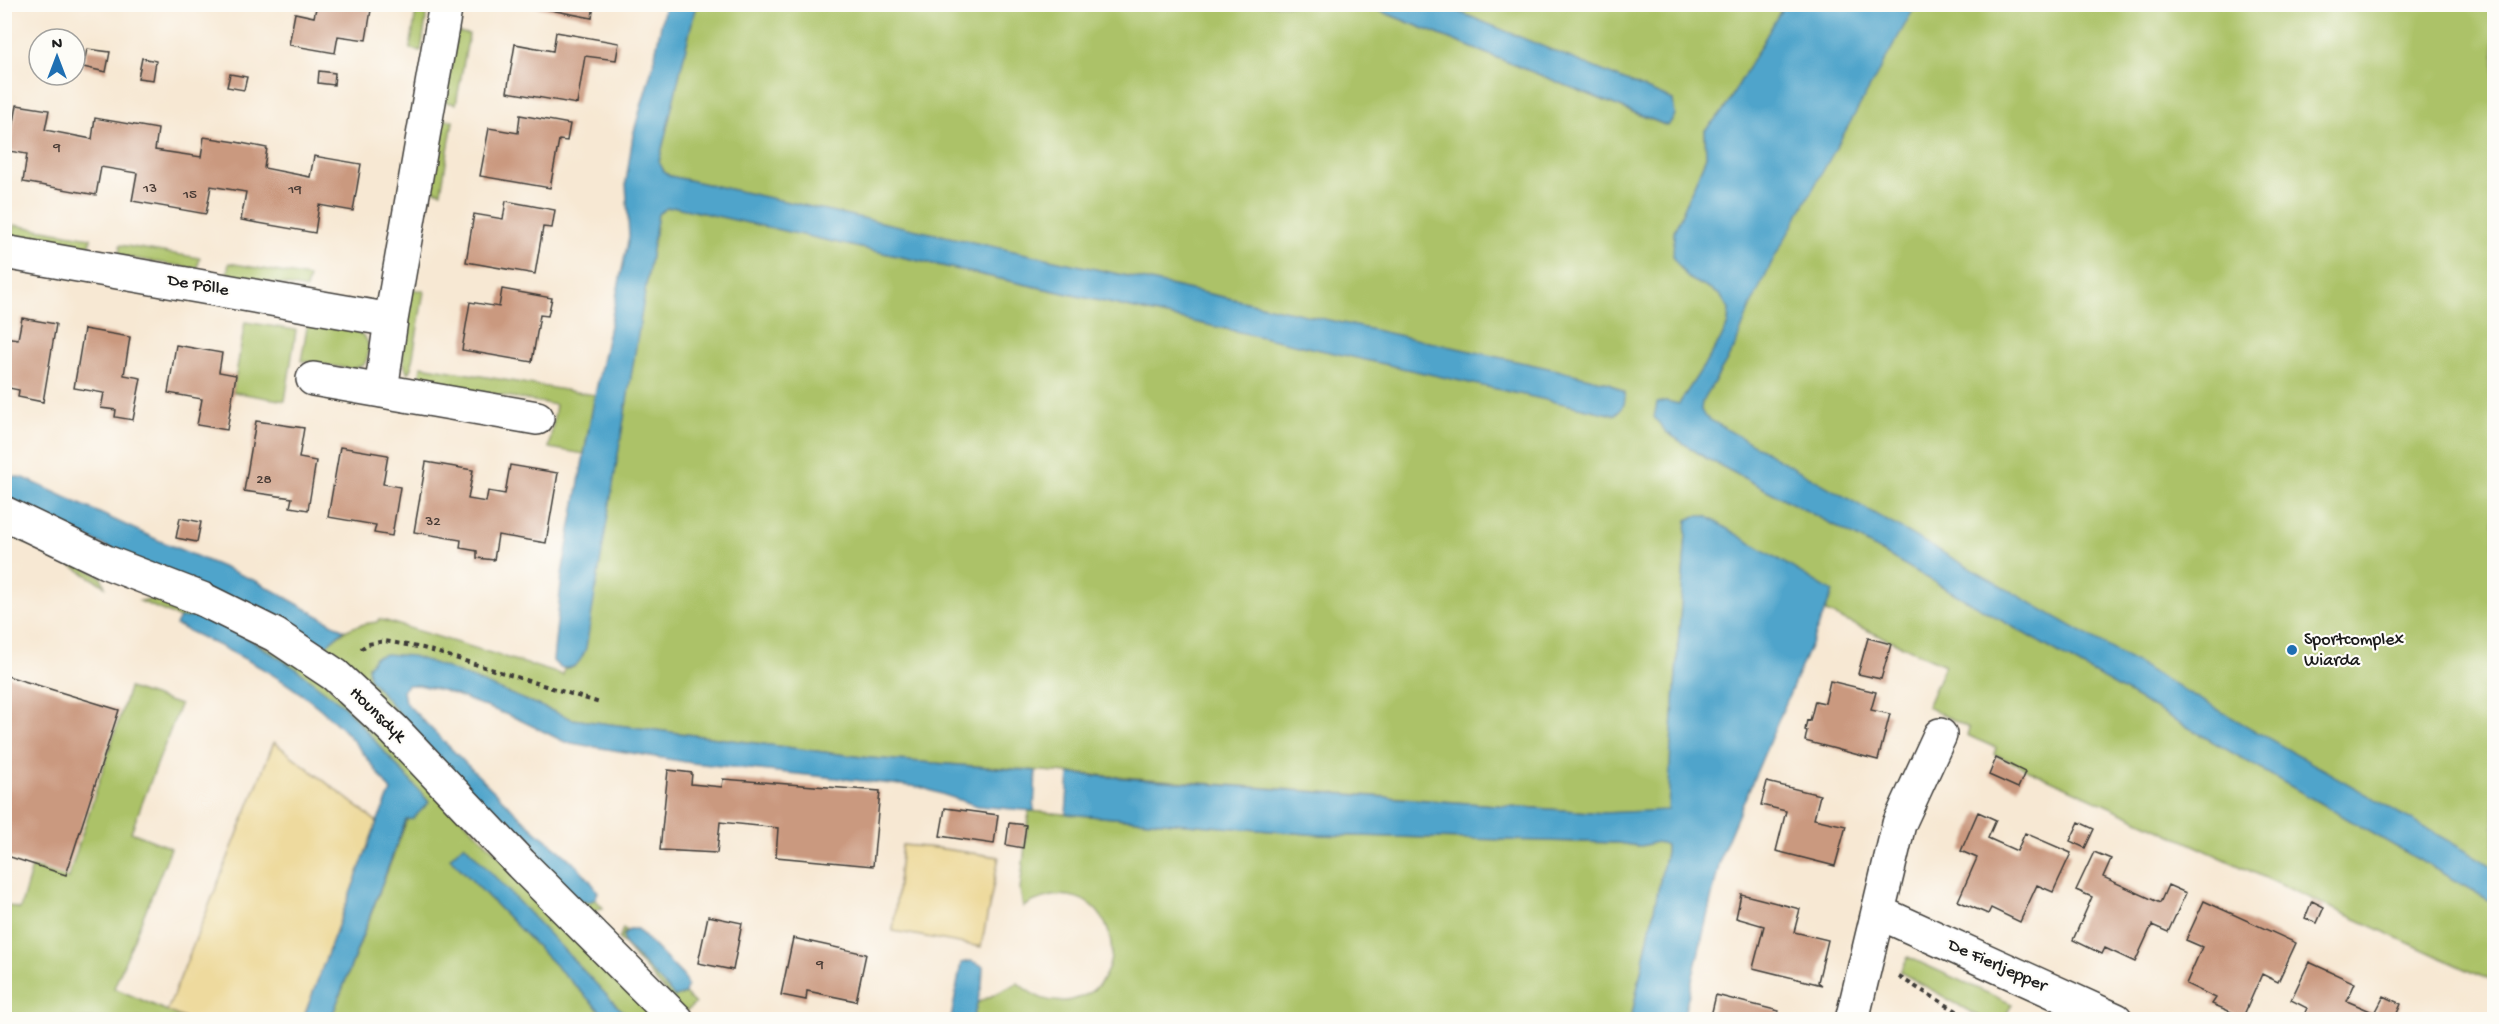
<svg xmlns="http://www.w3.org/2000/svg" width="2499" height="1024" viewBox="0 0 2499 1024" font-family="'Gochi Hand',sans-serif">
	<style>
		.green { fill: #acc267; stroke: #646f42; stroke-width: 1.5 }
		.sand { fill: #eeda9e; stroke: #857b5d; stroke-width: 1.5 }
		.water { fill: #4fa4cb; stroke: #366074; stroke-width: 1.5 }
		.building { fill: #ca997f }
		.lines { fill: none; stroke-linecap: round; stroke-linejoin: round }
		.street-casing { stroke: #3d3b37; stroke-width: 36 }
		.path { stroke: #3d3b37; stroke-width: 4; stroke-dasharray: 4.5 4.5; stroke-linecap: butt }
		.street { stroke: #fff; stroke-width: 33 }
		.poi-dot { fill: #1f6fb2; stroke: #fdfcf7; stroke-width: 2 }
		.labels { text-anchor: middle; dominant-baseline: central; stroke-width: 4.5; stroke-linejoin: round; paint-order: stroke }
		.number-label { font-size: 15px; fill: #483b35 }
		.street-label { font-size: 18px; fill: #1c1c1c; stroke: #fdfcf7 }
		.poi-label { font-size: 18px; fill: #1c1c1c; stroke: #fdfcf7; text-anchor: start }
	</style>
	<rect width="100%" height="100%" fill="#fdfcf7"/>
	<filter id="ink" filterUnits="userSpaceOnUse"><feTurbulence type="fractalNoise" baseFrequency=".0167" numOctaves="2"/><feDisplacementMap in="SourceGraphic" scale="12" xChannelSelector="R" yChannelSelector="G"/><feConvolveMatrix kernelMatrix="1 2 1 2 8 2 1 2 1" color-interpolation-filters="sRGB"/></filter>
	<filter id="wash" filterUnits="userSpaceOnUse"><feTurbulence type="fractalNoise" baseFrequency=".008" numOctaves="4" result="noise"/><feDisplacementMap in="SourceGraphic" scale="24" xChannelSelector="R" yChannelSelector="G"/><feGaussianBlur stdDeviation="1.35" result="paint"/><feColorMatrix in="noise" values="0 0 0 0 0 0 0 0 0 0 0 0 0 0 0 0 0 1.4 0 .05"/><feComposite in="paint" operator="in"/></filter>
	<g filter="url(#wash)">
		<rect width="100%" height="100%" fill="#f7e8d3"/>
		<path class="green" d="M417 5H428L421 51 410 49Z
			M696 5H1365L1667 126 1673 100 1442 5H1784L1724 110 1705 130 1706 157 1674 232 1688 278 1720 295 1729 309 1728 324 1720 341 1679 404 1665 401 1666 432 1706 458 1858 538 2494 903V982L1994 754 1996 748 1967 735 1969 728 1927 707 1945 665 1824 611 1832 592 1687 520 1671 745 1669 810 1666 811 1603 813 870 758 572 719 439 665 368 666 589 902 595 899 603 908 589 913 323 648C342 631 351 625 377 622L379 619 563 675 564 668 574 667 618 453 658 214 667 208 676 207 1614 415 1624 392 1609 383 1557 370 670 176 665 173 659 162Z
			M1898 5H2494V883L1684 417Z
			M457 32 469 34 456 104 445 102Z
			M442 119 453 121 441 192 429 189Z
			M14 225 91 238 89 250 12 237Z
			M120 245 200 258 197 269 119 256Z
			M229 263 309 277 306 289 227 274Z
			M412 289 424 291 411 368 408 373C395 354 408 312 412 289Z
			M245 322 296 330 285 401 233 392Z
			M308 322C333 326 385 325 364 365L351 369 301 361Z
			M421 366 595 395 584 454 549 448 556 405 419 381Z
			M4 521 101 577 105 586 44 549 5 534Z
			M158 598 173 599 315 672 663 1019H632L450 858 608 1019H331L407 820 429 802 344 706 196 617 180 618 140 601Z
			M129 688 180 705 131 832 171 848 114 988 186 1019H5L4 904 20 909 32 867 68 878Z
			M1029 811 1320 835 1619 843 1640 846 1653 841 1666 844V852L1631 1019 973 1020 977 1003 1018 983C1034 997 1050 1005 1072 1000 1145 982 1109 857 1023 907L1020 890Z
			M623 928 626 930 623 936 681 996 685 994 695 1004 684 1013 619 939Z
			M1908 957 2012 1004 2004 1019H1983L1900 972Z"/>
		<path class="sand" d="M274 742 377 822 303 1019H186L167 1011Z
			M902 845 937 848 999 857 981 947 893 931Z"/>
		<path class="water" d="M665 5H696L659 162 665 173 670 176 1557 370 1609 383 1624 392C1627 403 1623 410 1614 415L676 207 667 208 658 214 586 648C581 662 575 671 559 667L553 661 562 574 595 395 629 237 626 182 633 135 653 65Z
			M1365 5H1442L1673 100 1675 115 1668 126Z
			M1784 5H1916L1772 262 1751 305 1734 349 1702 402 1701 410 1705 417 2494 867V903L1858 538 1706 458 1666 432 1654 417 1657 403 1665 401 1679 404 1720 341 1728 324 1729 309 1720 295 1688 278 1673 258 1674 232 1706 157 1705 130 1724 110Z
			M5 475 24 478 160 541 258 582 344 630 323 648 5 499Z
			M1695 516H1706L1833 592 1722 853 1683 1019H1631L1666 852V845C1655 839 1651 845 1640 846 1634 846 1625 844 1619 843L1320 835 1066 814 1069 774 1603 813 1668 810 1671 745 1687 520Z
			M196 617 210 620 250 640 295 668 344 706 429 802 413 819 406 820 331 1019H303L377 822 391 791C374 768 357 742 336 723 290 678 233 652 176 625L180 618Z
			M386 654 412 656 439 665 572 719 869 758 1036 771 1034 811 978 806 920 787 692 763 565 742 518 719 445 691 419 685H407L403 691 405 702C446 744 487 785 529 825 553 847 581 864 598 892L595 899 589 902 580 901 432 752 369 678 368 667 375 657Z
			M464 844 616 1005 632 1019H608L450 858Z
			M630 929H637L684 977 687 986 685 994 675 997 624 943 623 936Z
			M971 961 983 966 982 985 973 1019H951L961 963Z"/>
		<g id="blocks">
			<path class="building" d="M317 4H372L366 40 338 36 335 53 289 45 295 13 314 17Z
				M520 4H594L592 18Z
				M556 32 619 43 616 60 585 56 577 104 507 92 515 44 553 51Z
				M87 49 110 52 106 72 83 67Z
				M142 58 156 61 153 80 138 78Z
				M319 71 335 73 334 85 318 83Z
				M230 74 247 77 244 90 227 87Z
				M17 105 49 110 45 130 92 139 95 118 158 129 155 150 201 157 204 137 236 142 267 148 264 168 310 177 314 156 361 164 353 211 319 205 315 233 241 220 246 192 228 189 211 186 206 214 132 201 137 173 101 167 96 195 23 182 27 154 9 151Z
				M520 115 570 124 567 141 559 140 550 188 480 176 489 128 518 133Z
				M506 201 555 210 552 228 543 227 535 274 466 262 474 214 503 219Z
				M502 289 552 298 548 316 540 315 532 362 462 350 470 302 499 307Z
				M22 318 56 324 43 402 18 397 19 390 4 387V337L18 339Z
				M84 329 130 337 124 375 141 378 133 420 115 417 116 410 101 408 104 393 74 388Z
				M176 345 222 353 219 372 236 375 227 430 197 425 202 399 168 393Z
				M256 421 304 428 299 458 316 461 308 510 290 507 292 498 244 491Z
				M340 447 388 455 383 484 400 487 392 536 374 533 376 525 328 517Z
				M426 462 473 470 468 499 486 502 488 491 505 494 510 465 558 473 546 543 498 535 494 560 477 558V551L460 548 461 540 414 532Z
				M180 518 201 522 197 542 176 538Z
				M1868 638 1891 644 1881 679 1858 674Z
				M4 675 119 710 66 875 4 855Z
				M1830 681 1876 692 1871 710 1890 714 1878 760 1805 741 1807 731 1805 730 1807 720 1810 721 1815 701 1825 703Z
				M1996 758 2025 772 2018 788 1989 775Z
				M668 770 692 773 691 784 722 787 723 779 880 791 873 866 776 857 778 828 720 822 717 853 660 850Z
				M1767 782 1820 795 1814 819 1846 826 1835 866 1776 851 1786 811 1761 805Z
				M945 808 998 815 994 844 940 836Z
				M1978 812 1996 820 1988 838 2017 851 2025 833 2071 853 2053 892 2037 885 2020 922 1991 908 1988 914 1958 901 1977 858 1961 851Z
				M2079 822 2094 829 2085 848 2070 841Z
				M1009 823 1026 825 1023 848 1006 845Z
				M2094 852 2111 859 2103 877 2160 903 2168 885 2186 893 2168 932 2152 925 2135 962 2105 948 2102 954 2073 940 2092 897 2076 890Z
				M1741 894 1800 909 1794 932 1828 940 1818 982 1822 985 1753 968 1764 926 1736 918Z
				M2204 901 2296 943 2278 982 2262 974 2243 1017 2212 1004 2216 998 2186 984 2202 947 2186 940Z
				M2312 901 2324 907 2317 923 2305 918Z
				M708 916 742 923 733 970 698 963Z
				M793 938 866 954 856 1001 807 991 806 1000 781 995Z
				M2309 962 2355 983 2347 1001 2375 1013 2384 996 2401 1004 2394 1020H2302L2307 1008 2291 1000Z
				M1716 995 1779 1011 1776 1020H1710Z"/>
		</g>
	</g>
	<g filter="url(#ink)">
		<use href="#blocks" fill-opacity="0" stroke="#3d3b37" stroke-width="1.5"/>
		<g class="lines">
			<g class="street-casing">
				<path id="street" d="M4 252 391 320
					M313 379 537 418
					M381 391 391 320 446 4
					M4 513 106 562 202 599 275 635 335 675 394 730 521 864 677 1020
					M1878 912 2116 1020
					M1852 1020 1899 824 1940 735"/>
			</g>
			<path class="path" d="M361 649 368 644 385 641 423 648 600 703
				M1899 977 1972 1020"/>
			<use href="#street" class="street"/>
		</g>
	</g>
	<circle class="poi-dot" cx="2292" cy="650" r="6"/>
	<g class="labels">
		<g class="number-label">
			<text x="57" y="148">9</text>
			<text x="150" y="189">13</text>
			<text x="295" y="190">19</text>
			<text x="190" y="195">15</text>
			<text x="264" y="480">28</text>
			<text x="433" y="522">32</text>
			<text x="820" y="965">9</text>
		</g>
		<g class="street-label">
			<text transform="translate(198 286) rotate(10)">De Pôlle</text>
			<text transform="translate(377 715) rotate(44)">Hounsdyk</text>
			<text transform="translate(1997 966) rotate(24)">De Fierljepper</text>
		</g>
		<g class="poi-label">
			<text x="2304" y="640">Sportcomplex<tspan x="2304" dy="21">Wiarda</tspan></text>
		</g>
	</g>
	<rect width="2499" height="1024" fill="none" stroke="#fdfcf7" stroke-width="24"/>
	<g transform="translate(57 57)"><circle r="28" fill="#fdfcf7" stroke="#a3a29f" stroke-width="1.5"/>
	<path d="M0-4.5L10 22L0 15L-10 22Z" fill="#1f6fb2"/>
	<text y="-9" font-size="16" font-weight="bold" text-anchor="middle" fill="#1c1c1c">N</text>
	</g>
</svg>
